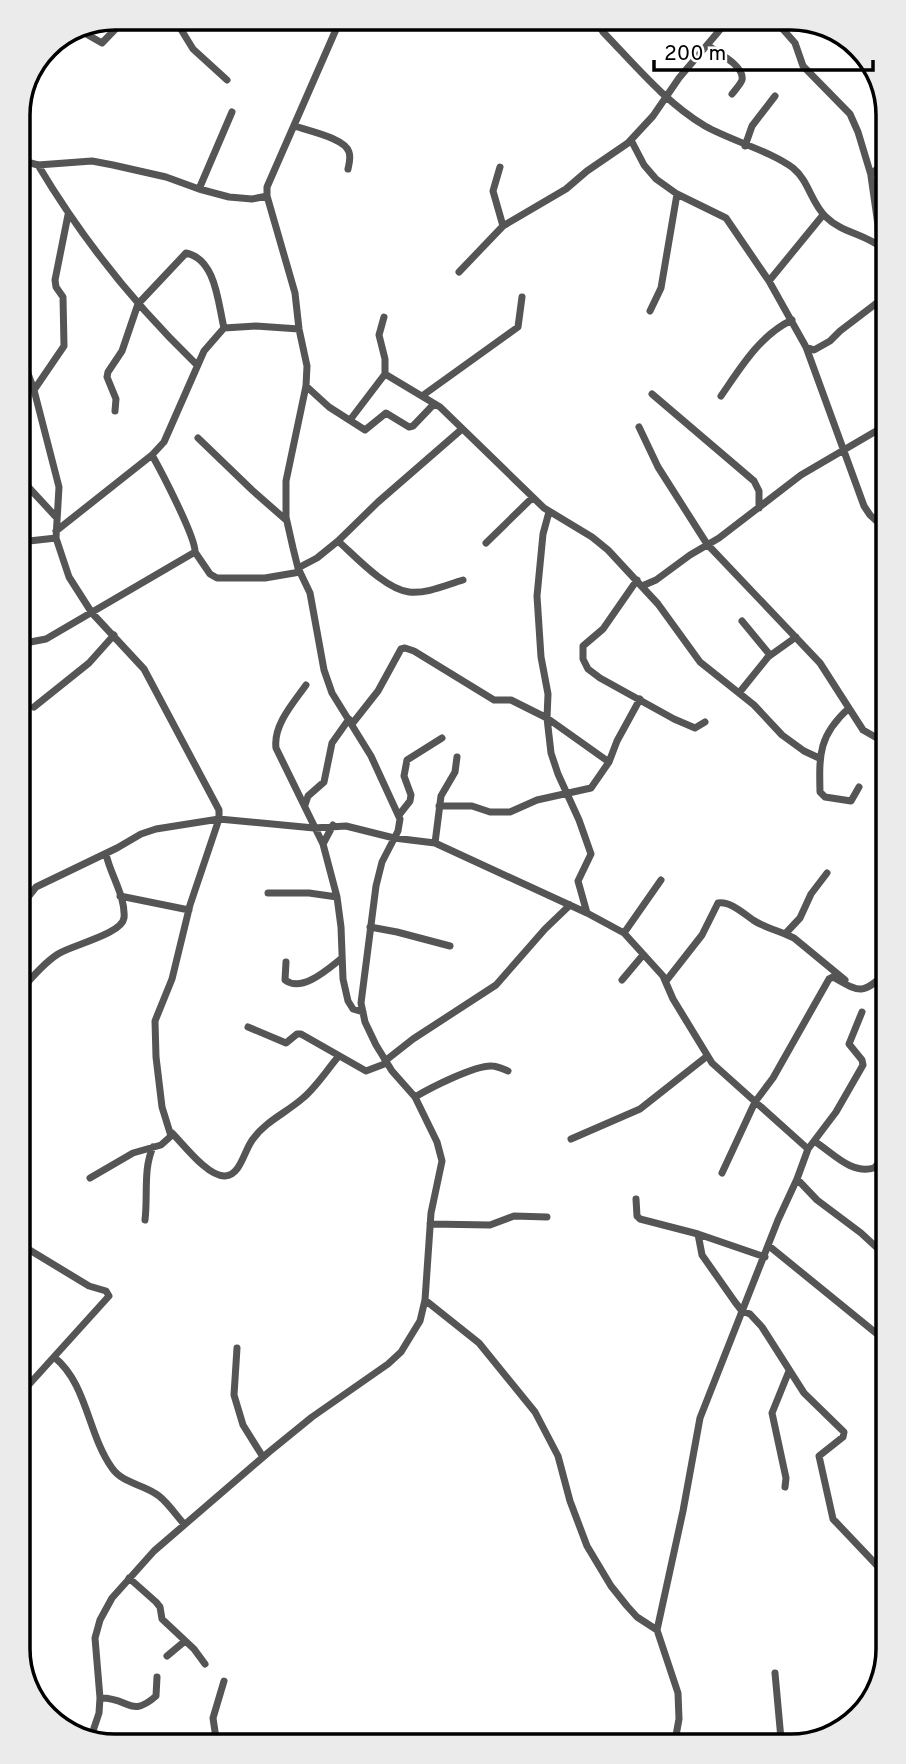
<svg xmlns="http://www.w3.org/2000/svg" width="906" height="1764" viewBox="0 0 906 1764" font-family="Overpass,sans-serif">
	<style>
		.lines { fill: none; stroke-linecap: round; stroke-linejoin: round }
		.minor { stroke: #555; stroke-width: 7 }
		.rim { fill: none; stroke: #000; stroke-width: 3.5 }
	</style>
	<rect width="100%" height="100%" fill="#fff"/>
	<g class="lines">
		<path class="minor" d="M174 18 193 49 227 80
			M595 18 603 32C635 65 665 102 705 126 732 141 770 151 793 168 809 181 811 203 826 217 842 233 865 234 882 248
			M773 18 795 43 803 66 850 114 858 132 871 175
			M81 31 102 43 126 18
			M707 45C717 52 745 66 742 80 740 85 735 90 732 94
			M45 48 47 45
			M295 126C308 131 345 138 349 152 351 158 349 164 348 169
			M631 140 644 165 656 179 677 194 726 218 769 281 806 347 864 506 870 515 883 527
			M745 146 752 126 775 96
			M18 156 27 162 38 165 92 161 113 165 166 177 199 189 229 197 252 199 267 196
			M38 165C81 237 134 304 195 363
			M500 167 493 191 503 226
			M199 189 232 112
			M879 245 878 225 871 176 872 173 881 166
			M459 272 503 226 566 189 587 171 628 143 653 116 679 78 730 18
			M769 281 823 215
			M650 311 661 288 677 194
			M806 347 814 350 830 341 840 331 882 299
			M19 349 34 390 59 487 56 538 69 577 92 613 144 669 219 810V819L190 905 172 979 155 1021 156 1057 162 1107 171 1136 161 1145 133 1153 90 1178
			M385 374 440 407 544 508 592 537 608 550 658 604 700 662 754 705 782 735 804 751 819 758
			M306 386 329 407 365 430 386 413 409 427 413 426 434 404
			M34 390 64 346 63 297 56 287 55 280 68 215
			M652 394 754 481 759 491V508
			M422 396 518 327 522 297
			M721 396C741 367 760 335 792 320
			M115 411 116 399 107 377 108 372 122 351 138 304 186 253C216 259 218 303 224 328
			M350 420 385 374V359L379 335 384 317
			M639 427 658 467 707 544 820 663 863 730 884 742
			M198 438 252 490 286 520
			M19 477 57 518
			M549 512 543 534 537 596 541 657 548 694 547 718 551 753 558 774 579 820 591 854 578 881 587 913
			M56 531 152 455 164 442 204 351 224 328 256 326 299 329
			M338 541C355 556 385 589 409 592 427 594 446 585 463 580
			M20 542 56 538
			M486 543 532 498
			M195 552 210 574 217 578H265L300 572
			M298 568 317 558 338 541 378 502 462 429
			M637 580 603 629 583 646V659L588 669 600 678 674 719 695 728 705 722
			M642 586 656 580 690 555 719 538 801 475 883 427
			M742 621 770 655
			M20 644 46 639 195 552C196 538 161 471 152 455
			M306 685C294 702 273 725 276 748L323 844 337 897 341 927 343 979 348 1001 353 1009 363 1012
			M739 693 768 657 796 637
			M34 707 89 663 114 635
			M849 708C819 735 819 754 820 792L825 797 851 801 859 787
			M352 724 378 691 401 649 405 648 414 651 494 700H511L547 718 609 762
			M305 805 308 796 324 782 332 743 349 719
			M439 806H472L490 812H510L537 800 591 788 609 762 617 741 640 699
			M399 815 410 801 411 795 404 776 407 760 442 738
			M435 843 441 796 455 772 457 757
			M323 844 333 825
			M268 893H309L337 897
			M120 896 189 910
			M21 906 36 887 117 848 141 834 156 829 219 819 314 828 346 826 394 838 435 843 587 913 624 933 663 976 673 999 712 1063 808 1149
			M370 927 397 932 450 946
			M624 933 661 880
			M785 934 794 938 845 980
			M22 953 28 981
			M286 962 285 980C302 993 328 969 342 958
			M622 980 643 955
			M666 981 702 935 718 903C730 901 743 913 753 920 762 926 775 930 785 934L800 918 811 894 827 873
			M22 989C32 977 44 963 58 954 72 945 122 934 124 918 126 897 110 874 106 854
			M248 1027 286 1043 297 1034H301L366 1071 387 1063
			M385 1061 413 1039 496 985 545 929 570 905
			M415 1097C430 1088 475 1065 492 1066 497 1066 503 1069 508 1071
			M172 1133C184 1145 208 1177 225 1176 241 1175 244 1150 253 1139 266 1121 286 1113 303 1098 316 1087 327 1070 338 1057
			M571 1139 640 1109 706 1057
			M814 1141C832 1152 851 1175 874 1168L886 1155
			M722 1173 755 1102 773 1078 829 979 833 977C860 992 861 995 884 975
			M797 1179 817 1200 861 1233 887 1257
			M636 1199 637 1216 640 1219 698 1234 765 1257
			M145 1220C148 1195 143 1169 153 1147
			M430 1224 490 1225 514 1216 547 1217
			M698 1234 702 1255 735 1302 742 1311 750 1314 762 1327 804 1393 844 1432 843 1437 819 1456 833 1519 888 1577
			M23 1246 89 1286 106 1291 109 1296 24 1390
			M769 1246 887 1342
			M425 1300 479 1343 535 1412 558 1456 570 1501 587 1546 611 1586 627 1606 637 1617 657 1630
			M237 1348 234 1395 243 1425 263 1457
			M54 1357C87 1383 88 1435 112 1468 123 1484 144 1484 159 1496 168 1503 176 1515 184 1524
			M785 1487 786 1478 772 1413 789 1371
			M129 1578 156 1602 160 1607 162 1619 194 1649 205 1664
			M167 1656 185 1641
			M775 1673 781 1739
			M100 1698C129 1697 130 1719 156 1696L157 1677
			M90 1740 99 1713 100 1698 95 1638 100 1620 112 1598 154 1551 269 1452 312 1417 388 1364 401 1352 420 1321 425 1300 431 1213 442 1161 437 1142 415 1097 392 1071 376 1045 365 1022 361 1003 376 886 382 862 398 831 400 819 371 756 332 693 324 670 310 593 298 568 293 548 286 517V481L306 386 307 366 299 329 295 293 267 196V187L341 18
			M675 1741 679 1719 678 1693 657 1630 683 1511 700 1418 778 1220 797 1179 808 1149 836 1112 863 1065 862 1060 849 1044 862 1012
			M217 1745 213 1718 224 1681"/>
	</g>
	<path d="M0 0H906V1764H0ZM115 30H791A85 85 0 0 1 876 115V1649A85 85 0 0 1 791 1734H115A85 85 0 0 1 30 1649V115A85 85 0 0 1 115 30Z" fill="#ebebeb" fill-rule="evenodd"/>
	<path class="rim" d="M115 30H791A85 85 0 0 1 876 115V1649A85 85 0 0 1 791 1734H115A85 85 0 0 1 30 1649V115A85 85 0 0 1 115 30Z"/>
	<path d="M654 60v10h219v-10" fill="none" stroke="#000000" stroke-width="3.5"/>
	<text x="664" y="60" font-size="21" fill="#000000" stroke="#ffffff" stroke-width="5" paint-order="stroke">200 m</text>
</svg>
